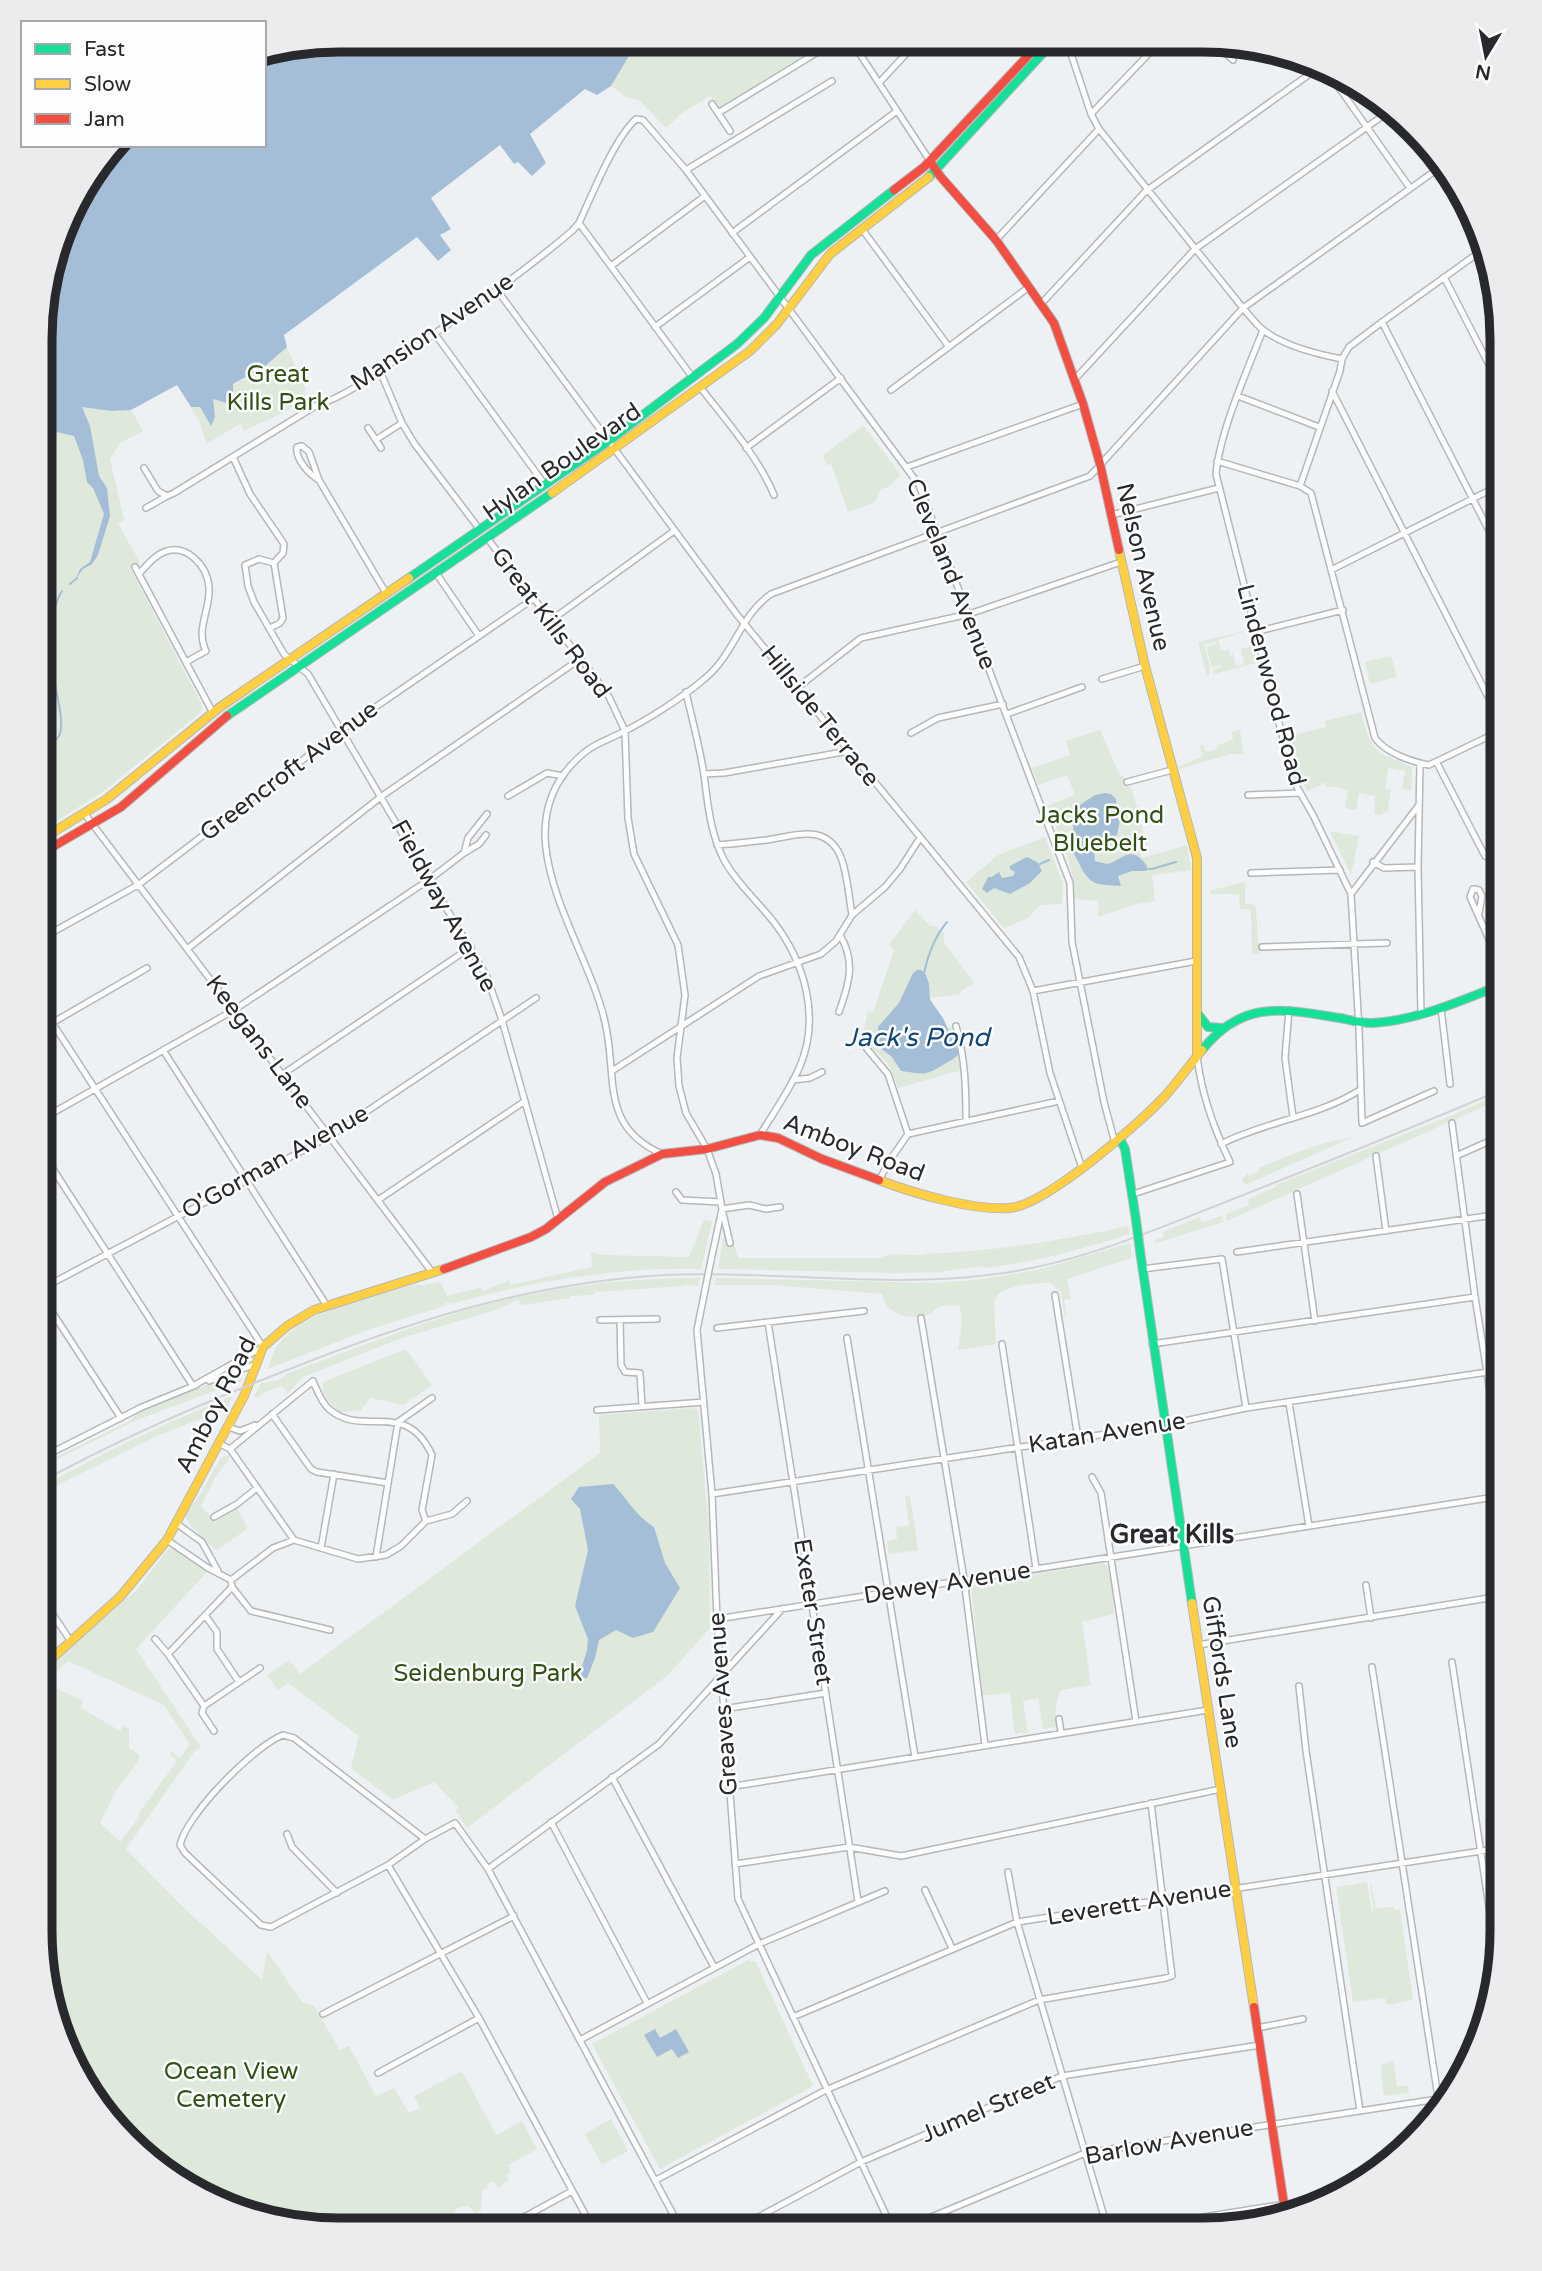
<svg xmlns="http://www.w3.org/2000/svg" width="1542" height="2271" viewBox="0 0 1542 2271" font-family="'Varela Round',sans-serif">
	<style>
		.green { fill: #dee8db }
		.water { fill: #a5bed7 }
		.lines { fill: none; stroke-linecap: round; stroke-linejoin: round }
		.stream { stroke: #a5bed7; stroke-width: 2 }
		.street-casing { stroke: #b5b7ba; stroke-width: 8 }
		.fast-casing { stroke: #b5b7ba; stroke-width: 10 }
		.slow-casing { stroke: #b5b7ba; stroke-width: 10 }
		.jam-casing { stroke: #b5b7ba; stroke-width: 10 }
		.street { stroke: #fcfdfd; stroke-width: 5 }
		.fast { stroke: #16e098; stroke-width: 8 }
		.slow { stroke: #ffcf43; stroke-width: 8 }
		.jam { stroke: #f24e42; stroke-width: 8 }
		.rail { stroke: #d2d2d4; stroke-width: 2 }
		.street-bridge-casing { stroke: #b5b7ba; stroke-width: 8; stroke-linecap: butt }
		.fast-bridge-casing { stroke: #b5b7ba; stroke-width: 10; stroke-linecap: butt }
		.street-bridge { stroke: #fcfdfd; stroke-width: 5 }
		.fast-bridge { stroke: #16e098; stroke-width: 8 }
		.labels { text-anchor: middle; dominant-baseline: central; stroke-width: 5; stroke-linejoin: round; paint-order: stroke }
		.street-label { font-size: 24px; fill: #27292c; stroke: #fcfdff }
		.park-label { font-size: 24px; fill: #325014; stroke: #fcfdff }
		.water-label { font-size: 26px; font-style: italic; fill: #154774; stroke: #fcfdff }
		.neighbourhood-label { font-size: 26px; font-weight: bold; fill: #27292c; stroke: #fcfdff }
		.rim { fill: none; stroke: #27292c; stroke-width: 9 }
	</style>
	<rect width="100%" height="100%" fill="#eef1f4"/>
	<path class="green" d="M638 41 825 42 719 108 710 96 681 114 666 128 639 100 626 97 611 86Z
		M287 347 305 388V402L244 431 240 424 206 444 201 425 191 407H200L211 426 215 417 213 398 264 367Z
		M82 406 112 411 131 410 143 431 120 443 110 459 124 520 118 524 140 562 130 568 203 707 198 715 101 793 42 830 43 441 57 432 71 434Z
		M863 425 901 475 888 487 881 489 875 502 848 512 831 464 827 465 823 455Z
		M1248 630 1218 640 1221 651 1229 650 1232 658V651L1236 666 1244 664 1241 649 1252 646 1256 663 1213 674V669L1222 667V665L1212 667 1206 647 1216 644 1218 647 1216 641 1204 645 1210 666 1209 675 1207 676 1198 642Z
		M1391 656 1397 677 1370 684 1365 662Z
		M1361 712C1366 729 1368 747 1386 756 1395 760 1405 763 1412 768L1411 790 1402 789 1405 771 1388 768 1385 788 1391 790 1387 813 1383 812 1382 815 1374 814 1375 796 1359 793 1356 810 1345 808 1348 791 1337 787H1326L1327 782 1308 791 1299 776 1289 736 1327 727 1325 721Z
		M1100 730 1119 774 1123 776 1128 787 1131 788C1138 808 1142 826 1147 845L1138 849 1142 858 1187 845 1191 870 1152 875 1155 901 1137 904 1098 917 1099 901 1075 899C1075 867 1059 834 1047 806L1075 795 1067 775 1038 785 1032 768 1070 755 1066 741Z
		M1240 730 1243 754H1231L1179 769 1178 767 1203 756 1204 753 1201 752 1200 744 1204 746 1205 752 1217 749V746L1233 739 1232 732Z
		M1330 831 1359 836 1351 875Z
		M1045 837 1063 884 1062 904 1040 905 1028 918 1004 928 966 882 998 855Z
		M1245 882V904H1253L1256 908 1259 954H1252L1251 910 1240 909 1239 894H1211V890Z
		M915 910 930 926H936L944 934V942L974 983 961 991 960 994 930 998 948 1028 953 1027 962 1061 959 1063 962 1070 898 1088C888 1060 885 1057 861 1042L868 1011 873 1012 894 951 889 945Z
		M1501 1093V1099L1227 1221 1226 1214 1249 1205 1248 1199 1276 1187V1185L1455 1114Z
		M1353 1137 1245 1185 1242 1179 1248 1173 1249 1176 1260 1170 1259 1168C1290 1155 1321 1142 1353 1137Z
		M1221 1216 1223 1222 1156 1243 1155 1240 1164 1237 1163 1232 1199 1217 1202 1223Z
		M704 1220 712 1221 701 1269C617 1267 532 1281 451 1304L447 1302 442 1307 370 1329 268 1369C271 1360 272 1353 278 1345 305 1309 374 1297 415 1284L422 1285 440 1282 447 1296 482 1287 484 1291 509 1280 511 1285 592 1267 591 1252 603 1255 689 1257Z
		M1128 1226 1129 1234C1081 1250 1034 1262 985 1268L982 1266 939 1272 898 1273 718 1269 724 1234 727 1244H734L738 1258H880C893 1250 912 1258 927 1254 996 1251 1060 1241 1128 1226Z
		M1130 1243 1132 1258 1067 1279 1071 1299 1064 1300 1067 1316 1065 1317 1061 1292 1050 1283C1034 1283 1002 1285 994 1300L996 1344 958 1350 962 1322 960 1306C949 1305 937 1304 931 1314 911 1321 886 1316 882 1294L773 1285H715L716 1278 933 1283 974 1280 1037 1270Z
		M700 1278 698 1286 684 1285 683 1286 595 1292 594 1295 570 1296V1298L523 1305 518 1300 499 1309 405 1337 343 1361 303 1377 288 1393 282 1386 261 1394 257 1398 254 1396 261 1383 280 1380 288 1373C346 1352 404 1329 463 1311 540 1288 620 1278 700 1278Z
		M406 1349 486 1459 432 1385 403 1405 370 1398 361 1410 340 1412C331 1405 320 1393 323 1382Z
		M241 1372 243 1375 241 1381 137 1420 41 1467 50 1460 128 1422 142 1410Z
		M232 1396 228 1408 157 1436 41 1493V1487C103 1453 167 1422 232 1396Z
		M692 1408 698 1410 709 1528 710 1628 668 1675 467 1828 455 1810 459 1808 434 1782 393 1800 351 1768 359 1736 288 1683 278 1690 267 1675 289 1660 300 1674 600 1453 599 1415Z
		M228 1455 230 1458 216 1476 201 1506 215 1522 237 1508 248 1528 217 1551 190 1525 185 1516 201 1493 220 1459Z
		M910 1496 918 1550 889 1554 887 1541 897 1539 896 1527 909 1525 905 1497Z
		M168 1549H176L207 1572 136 1649 201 1747 194 1752 126 1849 179 1903 262 1980 267 1951 302 2002 314 2006 340 2050 349 2046 376 2096 394 2088 409 2113 420 2108 414 2096 462 2071 496 2135 522 2121 537 2149 508 2165 511 2172 507 2175 509 2180 502 2184 503 2186 498 2188 494 2181 487 2184 488 2188 482 2191 481 2210 476 2213 468 2206 458 2208 450 2216 453 2229 301 2228 173 2180 114 2128 71 2063 40 1931 41 1681 45 1679 51 1686 83 1701 81 1708 120 1731 124 1725 129 1729V1748L139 1755V1760L116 1791 100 1823 120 1842 140 1816 138 1814 177 1761 170 1754 172 1751 179 1759 190 1744 164 1705 68 1661 53 1675 48 1671V1666L136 1591Z
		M1102 1563 1107 1566 1112 1585 1114 1614 1082 1622 1091 1685 1061 1690 1056 1704V1727L1043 1729 1038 1698 1023 1701 1028 1732 1015 1734 1010 1693 982 1696 971 1586Z
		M1367 1882 1372 1911H1374L1370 1885 1371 1884 1376 1908 1393 1907 1395 1910H1400L1413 2000 1387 2005 1385 1998 1353 2002 1336 1887Z
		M748 1960 756 1962 813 2086 660 2169 592 2044Z
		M1393 2060 1397 2086H1408L1409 2093 1384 2096 1382 2083 1385 2081H1382L1381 2065Z
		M611 2119 628 2151 602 2165 585 2134Z"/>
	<path class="water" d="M340 40 638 41 611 86 597 95 585 89 530 134 546 163 532 176 518 162 514 164 500 145 431 198 451 229 440 235 451 250 438 261 417 237 284 335 287 347 264 367 233 384V405L213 399 215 417 211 426 200 407H191L177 385 131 410 112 411 82 407 90 426 99 476 107 488 110 516 98 555 92 564 83 569 76 579 80 569 90 562 104 514 93 488 87 482 83 460 74 436 57 432 43 441V300L80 190 117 145H264V53Z
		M1105 793 1111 794 1116 799 1117 817 1120 820 1117 835 1094 847 1095 861 1107 864C1123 860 1131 843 1147 866L1146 871H1132L1118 876 1121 886C1095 885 1089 885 1078 861 1073 852 1072 852 1073 841 1074 829 1072 820 1075 808L1095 795Z
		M1027 857 1037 862 1042 871 1030 883 1010 894 994 888 987 893 982 889 988 877H992L999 872 1002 878 1013 876 1015 872 1010 869V866Z
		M917 970H921L926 975 929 984 930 1000 943 1018 959 1053C955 1059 951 1060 946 1063 924 1077 925 1074 901 1071L892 1057 879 1047 878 1027 899 1003 913 973Z
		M613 1484C627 1499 637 1517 654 1527L665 1563 680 1588 653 1632 633 1638 616 1630 599 1640 595 1658 587 1678 578 1679 587 1650 588 1639 575 1606 588 1550 580 1509 571 1499 579 1487Z
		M655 2029 660 2038 676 2029 689 2052 678 2058 672 2049 657 2057 644 2035Z"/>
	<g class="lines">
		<path class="stream" d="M70 584 77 578
			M42 750C48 746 55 742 59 736 66 723 54 687 53 671 50 647 49 612 62 591
			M1038 865 1049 860
			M1146 869H1152L1176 862
			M924 973C928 955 934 937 947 922"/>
		<g class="street-casing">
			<path id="street" d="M852 42 930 161
				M1067 42 1091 114 1099 129 1243 308C1249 315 1255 323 1262 329 1283 346 1316 354 1342 359L1349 347 1382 322 1481 251
				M1214 43 1233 60
				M857 50 865 42
				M1325 68 1410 188
				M879 83 917 42
				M712 104 730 131
				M718 113 834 42
				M1091 114 1159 43
				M686 170 832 81
				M579 223 693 378
				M862 229 949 347
				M732 233 897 111
				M996 240 1099 129
				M611 266 705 196
				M1444 277 1502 390
				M497 290 738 616 1019 957 1033 991 1050 1073 1082 1168
				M1041 304 1146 191 1321 66
				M1382 322 1502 556
				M655 327 750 257
				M1263 330C1247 371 1220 431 1216 474L1294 782 1313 815 1351 894 1359 1029 1362 1123 1434 1091
				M435 334 545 485
				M380 371 402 423 414 443 480 530
				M1075 379 1195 249 1391 110
				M700 387C725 419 759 458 774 495
				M891 390 1029 287
				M1332 391 1502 724
				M1238 396 1319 427
				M368 428 381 448
				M377 439 402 423
				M746 448 841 378
				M233 457 250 494 284 544 283 553 274 563
				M1217 461 1300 486 1311 493 1375 738C1386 753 1412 762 1429 765L1502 730
				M907 467 1083 404
				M144 468 158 491 167 496 174 493 317 405C347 396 375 374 401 356 460 317 518 277 572 231L579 223C592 195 614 139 636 119L643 120 686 170 919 485 1070 883 1072 942 1104 1102 1115 1143
				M319 480C309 474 295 459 297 447L302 446 309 452 319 480 386 593
				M1300 486 1340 371 1342 359
				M146 508 167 496
				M1111 515 1219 488
				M487 538 597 680 609 697 625 731 628 818 634 854 678 945 685 995 677 1058 679 1086 686 1113 707 1149 716 1174 722 1209 711 1260
				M274 563 259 559 245 565 248 586 254 602 284 654 308 674 487 977 502 1020 558 1219
				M135 567 213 713
				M1333 569 1502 484
				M436 573 479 636
				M139 574C146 566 154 556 164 552 186 543 207 565 209 587 211 609 195 629 206 651L186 662
				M550 621 674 531
				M270 628 280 623 283 618 274 563
				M1255 632 1343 610
				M1102 679 1145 666
				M797 688 861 638 969 614 1121 562
				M686 692C692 720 700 747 704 775 708 805 710 831 723 858 735 881 757 901 773 921 804 961 821 1016 800 1066 790 1090 773 1113 760 1135
				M1007 714 1082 687
				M911 733 938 718 1003 704
				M1420 763 1418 867 1421 1015
				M1437 763 1485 856 1492 859 1502 857
				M704 774 724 773 849 751
				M1127 782 1172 770
				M1248 795 1299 793
				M508 796 547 773 563 776
				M84 813 432 1272
				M717 845C734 844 750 842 767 840 794 836 825 823 840 855 847 870 849 898 852 915
				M464 853 479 844 486 835
				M1373 862 1384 868 1418 867
				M1251 873 1340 870
				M1351 894 1419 805
				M1479 913 1482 896 1479 890 1473 889 1470 897 1501 966
				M42 938 138 885 342 730 533 599
				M1262 947 1387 943
				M187 949 382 796 580 659
				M1496 987 1500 1034 1498 1044
				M1033 991 1196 961
				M42 1007 263 1347 193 1386
				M1441 1008 1450 1084
				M1289 1010 1285 1058 1293 1117
				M839 1012C849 984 856 962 840 935
				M52 1023 147 968
				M956 1026C965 1058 966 1087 966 1119
				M867 1049 888 1074 908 1134
				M163 1050 327 1306
				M612 1071 759 976 821 954 836 941 852 915 885 887 900 869 920 838
				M283 1074 471 947
				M793 1080 810 1078 822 1072
				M42 1119 234 1010 430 879 464 853 468 838 487 814
				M1452 1123 1475 1297 1501 1460
				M1221 1144C1266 1121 1317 1117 1360 1090
				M42 1152 193 1386
				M662 1154C599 1126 618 1077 605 1022 586 937 493 827 585 752 596 743 610 739 623 732 647 720 682 698 703 680 735 655 739 616 771 594L1090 476 1243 308 1439 168
				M1376 1156 1386 1231
				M1456 1156 1501 1136
				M879 1181 888 1163 908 1134 1059 1101
				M676 1192 682 1200 721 1202
				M1133 1194 1230 1162C1214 1129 1201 1092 1197 1056
				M1297 1194 1315 1321
				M378 1200 525 1101
				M730 1243 722 1209 749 1205 766 1209 780 1207
				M1237 1252 1501 1214
				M1142 1269 1222 1259 1246 1408
				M706 1285 697 1330 712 1494 717 1619 738 1899 893 2230
				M41 1289 330 1136 536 998
				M41 1295 121 1418
				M1055 1295 1078 1438
				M921 1318 964 1579 985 1745
				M600 1320 657 1319
				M620 1320 621 1365 625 1372 640 1373 642 1406
				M768 1322 858 1901
				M717 1328 864 1311
				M847 1338 915 1757
				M1002 1344 1036 1568
				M1152 1344 1475 1297
				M209 1381 256 1364
				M1289 1403 1309 1526
				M597 1410 704 1402
				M272 1414 311 1469 317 1472 388 1483
				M228 1427 240 1431 255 1425
				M41 1441 49 1454
				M220 1444 230 1449 294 1540
				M230 1449 313 1381C317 1390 321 1402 329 1409 363 1439 405 1397 432 1455L422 1510 426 1521
				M41 1458 142 1407 196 1385
				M1092 1477 1101 1493 1136 1721
				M712 1494 1165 1425 1246 1408 1501 1370
				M214 1517 237 1504 257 1488
				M176 1523 202 1542 218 1571
				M167 1540 208 1568 231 1580 273 1548 294 1540 358 1559 386 1555 401 1546 426 1521 452 1514 467 1501
				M321 1548 334 1474
				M376 1557 398 1422 432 1398
				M231 1580 232 1587 251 1611 330 1630
				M1366 1585 1371 1618
				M41 1597 70 1640
				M205 1615 217 1632V1649L239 1682
				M717 1619 1501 1496
				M155 1639 168 1654 204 1706 202 1713 214 1731
				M1198 1645 1501 1596
				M168 1654 232 1587
				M1452 1662 1498 1966
				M1372 1667 1440 2110
				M1299 1686 1306 1751 1360 2111
				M204 1706 260 1668
				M723 1709 826 1693
				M1059 1719 1061 1733
				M612 1777 714 1967
				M729 1787 1208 1710
				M551 1822 647 2003
				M287 1834 292 1847 337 1893
				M425 1839 294 1738 283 1735C254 1746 186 1815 180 1845L185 1853 261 1925 271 1927 388 1865 425 1839 455 1823 488 1869 681 2229
				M735 1864 849 1847 901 1856 1221 1789
				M388 1865 479 2018 593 2229
				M488 1869 659 1744 782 1609
				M1008 1872 1017 1922 1108 2230
				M925 1890 952 1948
				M323 2014 514 1916
				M793 2017 1017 1922 1501 1848
				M1257 2028 1303 2019
				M580 2040 759 1944 885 1891
				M378 2073 479 2018
				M656 2180 826 2090 1039 2000 1166 1978 1172 1976 1151 1803
				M502 2229 572 2191
				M666 2229 678 2223
				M736 2229 861 2162 1062 2076 1260 2045
				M900 2230 1085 2153 1451 2097
				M1116 2231 1342 2195"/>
		</g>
		<g class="fast-casing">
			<path id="fast" d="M929 177 1053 42
				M409 578 607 442 737 344 764 318 811 255 894 190
				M227 716 552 493
				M1198 1014 1208 1027 1223 1028
				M1202 1050C1243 999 1283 1009 1340 1018 1350 1020 1361 1023 1372 1023 1416 1021 1460 1001 1501 985
				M1120 1139 1125 1149 1136 1220
				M1140 1251 1192 1603"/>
		</g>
		<g class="slow-casing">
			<path id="slow" d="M552 493 750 351 777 324 830 254 929 177
				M1119 550 1145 666 1197 858V1056
				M42 839 107 799 220 707 409 578
				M879 1180C912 1193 975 1211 1010 1208 1046 1205 1139 1124 1165 1096 1178 1081 1190 1065 1202 1050
				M1192 1603 1254 2007
				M41 1668 120 1597 167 1540 244 1396 263 1347 287 1326 314 1310 444 1269"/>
		</g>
		<g class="jam-casing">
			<path id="jam" d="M930 161 940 176 996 240 1054 323 1083 404 1100 464 1119 550
				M894 190 924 167 1041 42
				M42 853 121 807 227 716
				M444 1269 531 1237 546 1229 605 1182 662 1154 707 1149 760 1135 778 1138 822 1159 879 1180
				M1254 2007 1285 2211"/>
		</g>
		<use href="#street" class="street"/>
		<use href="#fast" class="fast"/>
		<use href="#slow" class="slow"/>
		<use href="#jam" class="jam"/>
		<path class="rail" d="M41 1482C115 1441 193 1407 272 1376 401 1324 525 1283 665 1275 775 1270 887 1289 996 1274 1076 1264 1149 1232 1223 1203 1317 1166 1409 1129 1501 1090"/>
		<g class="street-bridge-casing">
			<path id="street-bridge" d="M706 1285 711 1260"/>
		</g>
		<g class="fast-bridge-casing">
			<path id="fast-bridge" d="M1136 1220 1140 1251"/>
		</g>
		<use href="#street-bridge" class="street-bridge"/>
		<use href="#fast-bridge" class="fast-bridge"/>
	</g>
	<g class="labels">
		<g class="street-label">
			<text transform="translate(432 332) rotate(-34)">Mansion Avenue</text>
			<text transform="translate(562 462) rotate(-35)">Hylan Boulevard</text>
			<text transform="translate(1143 567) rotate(77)">Nelson Avenue</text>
			<text transform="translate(951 574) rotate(68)">Cleveland Avenue</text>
			<text transform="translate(551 623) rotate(53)">Great Kills Road</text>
			<text transform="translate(1271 685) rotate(75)">Lindenwood Road</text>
			<text transform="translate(820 716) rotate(51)">Hillside Terrace</text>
			<text transform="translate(289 771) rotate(-37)">Greencroft Avenue</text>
			<text transform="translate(444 906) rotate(61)">Fieldway Avenue</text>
			<text transform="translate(259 1042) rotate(53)">Keegans Lane</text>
			<text transform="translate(854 1148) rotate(21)">Amboy Road</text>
			<text transform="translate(275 1162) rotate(-29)">O'Gorman Avenue</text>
			<text transform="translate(216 1405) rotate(-63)">Amboy Road</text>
			<text transform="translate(1107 1433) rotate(-9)">Katan Avenue</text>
			<text transform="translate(947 1583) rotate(-9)">Dewey Avenue</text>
			<text transform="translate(813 1612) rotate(81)">Exeter Street</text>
			<text transform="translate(1222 1672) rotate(81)">Giffords Lane</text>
			<text transform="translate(723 1704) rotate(-94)">Greaves Avenue</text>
			<text transform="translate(1139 1903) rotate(-9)">Leverett Avenue</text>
			<text transform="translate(988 2108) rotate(-23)">Jumel Street</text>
			<text transform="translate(1169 2142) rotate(-10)">Barlow Avenue</text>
		</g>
		<g class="park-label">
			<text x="278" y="374">Great<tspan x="278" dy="28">Kills Park</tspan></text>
			<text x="1100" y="815">Jacks Pond<tspan x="1100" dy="28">Bluebelt</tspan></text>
			<text x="488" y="1673">Seidenburg Park</text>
			<text x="231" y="2071">Ocean View<tspan x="231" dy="28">Cemetery</tspan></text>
		</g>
		<g class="water-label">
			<text x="917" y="1037">Jack's Pond</text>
		</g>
		<g class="neighbourhood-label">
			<text x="1172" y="1534">Great Kills</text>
		</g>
	</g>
	<path d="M0 0H1542V2271H0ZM339 52H1203A287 287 0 0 1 1490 339V1931A287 287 0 0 1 1203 2218H339A287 287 0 0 1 52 1931V339A287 287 0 0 1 339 52Z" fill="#ebecee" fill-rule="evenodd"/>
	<path class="rim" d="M339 52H1203A287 287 0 0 1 1490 339V1931A287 287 0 0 1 1203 2218H339A287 287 0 0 1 52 1931V339A287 287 0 0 1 339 52Z"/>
	<rect x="21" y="21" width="245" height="126" fill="#fcfdff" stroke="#a7a8ab" stroke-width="2"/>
	<rect x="35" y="44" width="35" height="10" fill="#16e098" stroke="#a7a8ab" stroke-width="2"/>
	<text x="84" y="56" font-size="21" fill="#27292c">Fast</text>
	<rect x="35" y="79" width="35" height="10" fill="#ffcf43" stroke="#a7a8ab" stroke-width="2"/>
	<text x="84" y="91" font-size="21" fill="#27292c">Slow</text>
	<rect x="35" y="114" width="35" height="10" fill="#f24e42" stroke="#a7a8ab" stroke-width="2"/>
	<text x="84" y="126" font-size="21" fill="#27292c">Jam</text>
	<g transform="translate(1486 56) rotate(190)" stroke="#fcfdff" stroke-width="5" paint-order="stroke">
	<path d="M0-5L12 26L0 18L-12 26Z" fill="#27292c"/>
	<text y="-10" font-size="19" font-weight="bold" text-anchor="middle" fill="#27292c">N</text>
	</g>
</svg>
